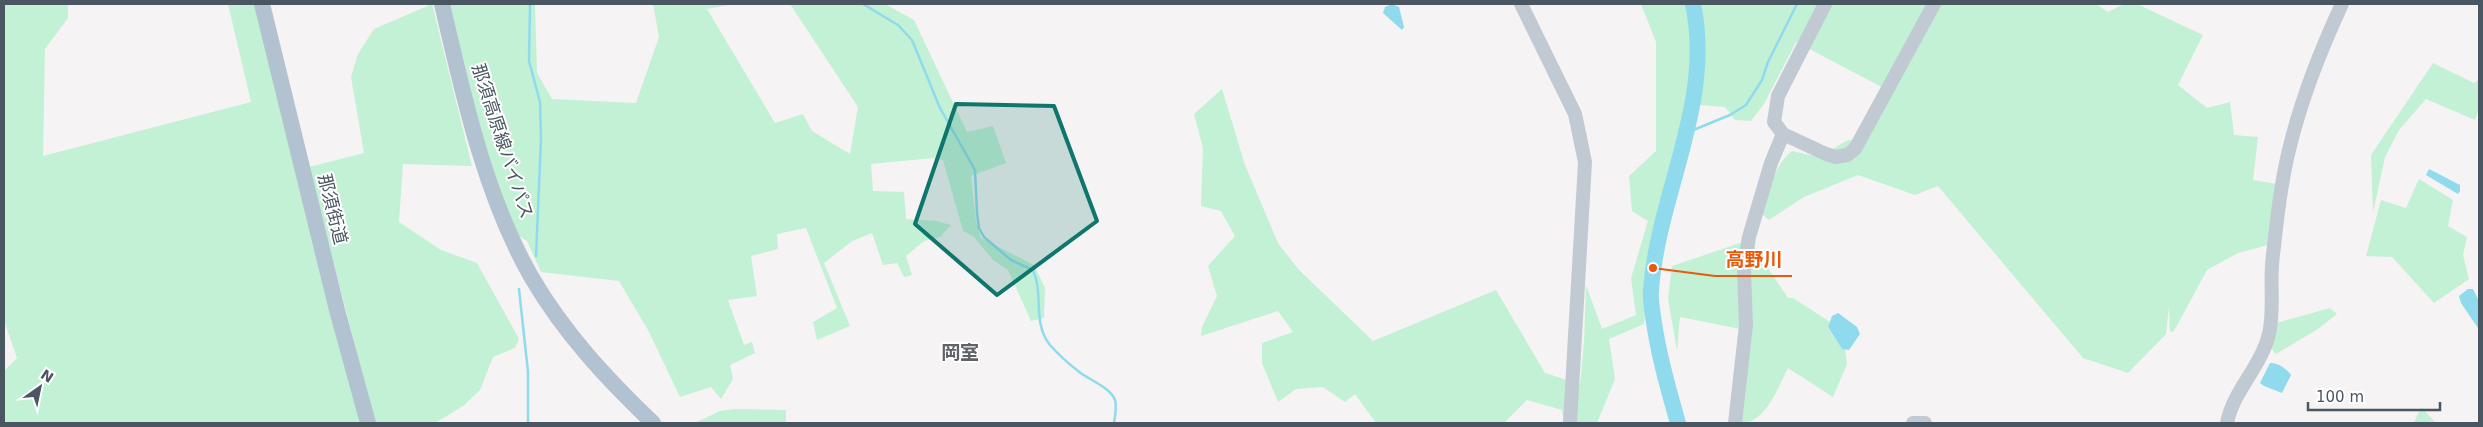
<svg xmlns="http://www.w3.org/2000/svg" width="2483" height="427" viewBox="0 0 2483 427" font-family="'DejaVu Sans','Noto Sans JP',sans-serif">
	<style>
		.green { fill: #c3f1d5 }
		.water { fill: #90daee }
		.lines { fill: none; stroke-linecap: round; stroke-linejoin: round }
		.stream { stroke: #90daee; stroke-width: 2.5 }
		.river { stroke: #90daee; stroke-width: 16 }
		.minor { stroke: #c1cad2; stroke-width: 14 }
		.major { stroke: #b3c2d1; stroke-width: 16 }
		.marked { fill: #0f766e; fill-opacity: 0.2; stroke: #0f766e; stroke-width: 4; stroke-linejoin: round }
		.labels { text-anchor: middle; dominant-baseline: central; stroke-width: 4; stroke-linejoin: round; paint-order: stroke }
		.street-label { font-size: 18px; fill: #4a5661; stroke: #fff }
		.neighbourhood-label { font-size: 19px; font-weight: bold; fill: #5f6368; stroke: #fff }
		.leader { fill: none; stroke: #e8590c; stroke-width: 2 }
		.callout-dot { fill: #e8590c; stroke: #fff; stroke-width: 2 }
		.callout-label { font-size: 19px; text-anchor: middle; font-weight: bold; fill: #e8590c; stroke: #fff; stroke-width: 4; stroke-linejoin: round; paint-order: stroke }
	</style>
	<rect width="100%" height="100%" fill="#f5f3f3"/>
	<path class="green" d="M4 4H68V18L45 49 43 156 251 102 228 4H256L363 423H4V371L17 358 4 320Z
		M432 4 472 166 403 164 399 222 441 250 477 263 519 339 515 348 493 357 480 390 463 406 435 423H375L309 167 364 153 351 77 358 54 374 29Z
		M448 4H535L537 73 552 99 636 103 659 37 653 4H734L707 9 775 123 803 114 812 131 850 154 858 107 790 4H885L914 20 967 132 993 126 1006 163 971 176 976 221 981 238 1034 265 1045 288 1044 318 1031 321 1008 270 993 260 973 236 963 231 943 160 933 158 871 164 873 191 904 192 906 219 936 221 951 225 940 237 924 241 906 256 912 275 904 277 897 263 883 265 872 233 852 241 824 263 850 326 817 340 813 322 837 308 806 228 777 234 778 249 751 256 757 296 728 300 744 345 752 342 755 353 730 365 733 379 721 399 711 387 680 397 648 330 619 281 541 272 527 241 517 235 500 195 476 120Z
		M1641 4H2096L2108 12 2124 4H2137L2203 35 2178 85 2207 108 2230 102 2234 135 2258 137 2253 180 2277 184 2268 245 2238 253 2207 270 2174 331 2170 332 2169 306 2166 334 2128 373 2083 358 1938 186 1915 195 1858 175 1804 197 1769 220 1762 214C1768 194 1774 165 1792 151L1819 157 1846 141 1870 135 1891 92 1796 42 1764 104 1751 121 1735 120 1725 107 1687 104 1654 237 1644 324 1609 339 1615 379 1597 423H1564L1562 410 1527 400 1504 423H1376L1355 394 1345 402 1323 387 1296 389 1278 402 1262 363V343L1293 332 1278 311 1201 336 1202 327 1217 296 1208 266 1235 236 1221 211 1201 206 1203 148 1194 114 1222 89 1245 165 1278 243 1298 269 1373 341 1496 290 1545 373 1580 384 1584 343 1586 285 1602 329 1636 315 1631 278 1648 221 1632 211 1629 176 1656 151V42Z
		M2433 63 2474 83 2479 80V109L2475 120 2426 99 2399 130 2385 157 2373 213 2371 155Z
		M2419 179 2453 200 2448 226 2467 237 2463 255 2469 279 2434 303 2392 257 2366 256 2381 200 2406 208Z
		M1743 242 1740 329 1680 317 1677 350 1668 299 1672 266Z
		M1754 247 1788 298H1793L1830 322 1828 328 1842 349H1845L1847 364 1833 397 1788 368C1778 387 1766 423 1741 423L1750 251Z
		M2330 308 2337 314 2318 329 2276 354 2269 346 2273 324Z
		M2421 407 2436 423H2414Z
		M735 409 786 410V423H695L720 411Z"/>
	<path class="water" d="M1392 4 1399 7 1404 27 1402 30 1383 13 1385 7Z
		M2429 169 2460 185V191L2458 194 2426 175Z
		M2468 289H2473L2479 301 2478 328 2461 303 2459 296Z
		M1838 313 1857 327 1860 334 1849 350 1842 349 1828 327 1832 316Z
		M2270 363C2277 362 2287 369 2291 375L2282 393 2264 386 2260 383Z"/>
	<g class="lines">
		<path class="stream" d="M530 4 529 61 540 102 541 139 536 256
			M863 4 898 25 912 40 940 108 975 170 977 213 979 228 984 237 1011 260 1033 270C1044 294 1032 323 1050 345 1058 354 1069 364 1078 371 1089 380 1110 387 1115 400 1117 407 1115 416 1114 423
			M1686 133 1730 115 1746 105 1762 80 1768 62 1797 4
			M519 289 528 372V423"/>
		<path class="river" d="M1678 423C1668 388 1658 353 1653 316 1652 308 1650 299 1651 290 1658 193 1714 103 1693 4"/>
		<path class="minor" d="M1521 4 1575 114 1585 162 1570 423
			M1825 4 1778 96 1774 122 1783 134 1826 154 1836 157 1847 155 1855 149 1934 4
			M1735 423 1746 325 1744 270 1749 237 1771 163 1783 134
			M1913 423H1925
			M2227 423C2233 391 2261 367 2269 334 2275 308 2269 281 2273 255 2277 219 2281 181 2290 146 2302 97 2321 49 2342 4"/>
		<path class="major" d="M262 4 337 310 368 423
			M442 4C463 94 485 197 532 278 564 333 607 379 653 423"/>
	</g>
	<path class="marked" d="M956 104 1054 106 1097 221 997 295 915 224Z"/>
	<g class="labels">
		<g class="street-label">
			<text transform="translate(503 141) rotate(72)">那須高原線バイパス</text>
			<text transform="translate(333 209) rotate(76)">那須街道</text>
		</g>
		<g class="neighbourhood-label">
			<text x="960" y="352">岡室</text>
		</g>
	</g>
	<path class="leader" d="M1653 268L1715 276H1792"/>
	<circle class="callout-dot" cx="1653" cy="268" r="5"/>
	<g class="callout-label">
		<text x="1754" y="266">高野川</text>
	</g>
	<rect width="2483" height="427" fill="none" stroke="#4a5661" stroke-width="10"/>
	<g transform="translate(40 387) rotate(33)" stroke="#ffffff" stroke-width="4" paint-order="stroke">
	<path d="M0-4L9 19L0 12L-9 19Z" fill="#4a5661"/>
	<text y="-8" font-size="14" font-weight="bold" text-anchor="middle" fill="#4a5661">N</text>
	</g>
	<path d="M2308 402v8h132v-8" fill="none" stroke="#4a5661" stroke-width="2.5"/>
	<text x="2316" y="402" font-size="15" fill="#4a5661" stroke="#ffffff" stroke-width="4" paint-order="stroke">100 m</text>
</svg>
